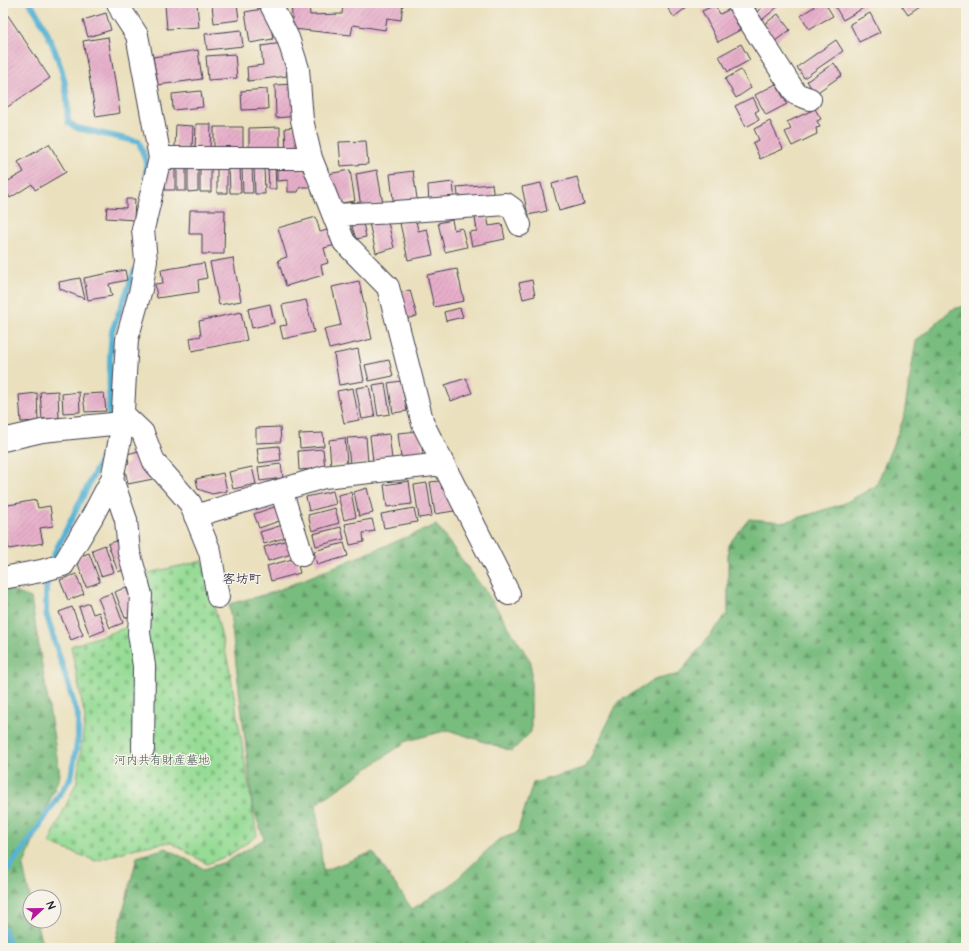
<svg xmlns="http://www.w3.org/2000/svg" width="969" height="951" viewBox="0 0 969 951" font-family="'Architects Daughter','Klee One',sans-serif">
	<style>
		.forest { fill: url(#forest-firs); stroke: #4d6f5c }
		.cemetery { fill: url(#cemetery-stones); stroke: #5c7f68 }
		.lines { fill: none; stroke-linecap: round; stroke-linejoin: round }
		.stream { stroke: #56b2d4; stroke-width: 6 }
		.building { fill: url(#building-hatch) }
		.minor-casing { stroke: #403e4e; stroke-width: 24 }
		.minor { stroke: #fff; stroke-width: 22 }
		.labels { text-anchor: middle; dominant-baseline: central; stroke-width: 3; stroke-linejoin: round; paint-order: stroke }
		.park-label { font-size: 12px; fill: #455a56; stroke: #f7f3e8 }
		.neighbourhood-label { font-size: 13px; fill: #22223b; stroke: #f7f3e8 }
	</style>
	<defs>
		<pattern id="forest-firs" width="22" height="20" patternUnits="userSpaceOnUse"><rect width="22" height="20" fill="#78bc7e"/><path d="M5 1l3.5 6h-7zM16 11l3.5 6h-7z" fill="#629868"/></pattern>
		<pattern id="cemetery-stones" width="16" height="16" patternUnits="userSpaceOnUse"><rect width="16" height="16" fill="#96dc95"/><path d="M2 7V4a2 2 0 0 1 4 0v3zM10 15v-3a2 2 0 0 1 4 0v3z" fill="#81bc81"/></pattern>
		<pattern id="building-hatch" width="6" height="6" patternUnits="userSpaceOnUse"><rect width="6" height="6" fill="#e7afca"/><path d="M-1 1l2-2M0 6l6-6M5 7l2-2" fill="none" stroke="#c696ae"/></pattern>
	</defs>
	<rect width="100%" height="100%" fill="#f7f3e8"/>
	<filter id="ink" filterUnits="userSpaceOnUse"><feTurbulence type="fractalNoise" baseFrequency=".025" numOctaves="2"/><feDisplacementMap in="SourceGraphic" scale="8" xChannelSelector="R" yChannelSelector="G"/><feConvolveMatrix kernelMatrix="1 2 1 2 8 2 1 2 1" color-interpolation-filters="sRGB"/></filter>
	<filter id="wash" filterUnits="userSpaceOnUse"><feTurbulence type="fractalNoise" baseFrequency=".012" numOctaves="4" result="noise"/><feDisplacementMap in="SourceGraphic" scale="16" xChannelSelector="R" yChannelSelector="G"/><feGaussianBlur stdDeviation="0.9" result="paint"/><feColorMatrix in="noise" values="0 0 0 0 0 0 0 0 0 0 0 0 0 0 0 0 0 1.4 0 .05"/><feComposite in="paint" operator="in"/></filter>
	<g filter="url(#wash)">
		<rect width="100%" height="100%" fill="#eae0bd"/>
		<path class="forest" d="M966 305V948H114L137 857 166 848 204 869 228 861 264 839 253 808 229 604 271 593 436 525 489 596 531 662V732L512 751 448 730 407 741 316 804 323 871 373 852 412 909 451 885 498 840 517 833 533 783 586 767 618 702 654 680 679 674 728 613V545L749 519 785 522 843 504 876 486 903 420 916 341 951 310Z
			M7 589 31 598 60 775 23 867 30 897V921H36L43 948H3V591Z"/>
		<path class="cemetery" d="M203 561 230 671 257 836 229 855 207 864 170 842 136 848 96 861 49 843 77 781 85 718 71 646 131 626 146 617 148 573Z"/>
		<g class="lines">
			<path class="stream" d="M30 3C45 24 63 65 66 91 68 101 67 111 68 122L77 128 139 142 146 162V177
				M51 563 54 554 101 460 109 432 110 357 112 331 135 270
				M3 876 32 837 71 777 78 738V717L46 613V589L49 574
				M3 928 11 948"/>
		</g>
		<g id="blocks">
			<path class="building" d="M197 3 199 27 167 29 165 5Z
				M237 3 239 20 214 23 212 5Z
				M291 3H309L310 15 342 14 343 3H403L401 20 387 18 385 30 353 25 351 35 293 29Z
				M673 3H692L674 17 666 6Z
				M745 3H762L751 12Z
				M767 3 781 4 757 24 751 17Z
				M812 3H825L833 16 809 29 801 15 814 7Z
				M833 3H863L865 7 843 20Z
				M900 3H926L908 15Z
				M715 5 720 14 730 9 740 30 718 42 702 11Z
				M3 8 50 78 3 110Z
				M268 8 273 39 250 43 245 12Z
				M106 13 111 30 88 37 83 20Z
				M870 13 880 32 859 42 850 24Z
				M778 14 790 30 771 44 759 28Z
				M241 30 243 46 207 50 205 34Z
				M108 37 120 113 96 117 83 41Z
				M836 40 843 51 804 78 797 67Z
				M283 43 287 76 248 81 247 67 263 65 261 46Z
				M741 44 750 60 728 72 719 56Z
				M198 50 202 79 158 85 153 57Z
				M235 54 237 78 208 80 206 56Z
				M834 63 842 75 815 94 807 81Z
				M741 70 751 88 736 98 725 79Z
				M295 84 296 116 276 118 275 85Z
				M776 84 787 104 766 115 755 95Z
				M267 89 268 109 242 110 241 91Z
				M201 91 203 107 173 110 172 94Z
				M753 97 759 110 755 112 759 120 746 127 735 106Z
				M815 109 821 119 817 121 820 127 816 128 817 134 792 146 785 132 791 129 787 122Z
				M770 121 783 149 760 159 753 143 759 140 754 129Z
				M196 124H211L210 149H195Z
				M176 125 193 126 192 149 175 148Z
				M214 127H243V150H214Z
				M280 127V151L249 152V128Z
				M300 127 301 150 286 151 285 128Z
				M366 141 368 164 341 166 339 142Z
				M49 144 66 172 35 190 32 184 10 198 3 184 24 172 18 162Z
				M166 163H175V190H165Z
				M303 163V171H311V187H300L298 192H288V180L277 181V164Z
				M177 164 186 165V191H177Z
				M188 165H198V191L188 192Z
				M200 166H211V192H200Z
				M217 166H227V193H217Z
				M252 166 253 193H243L242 167Z
				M254 166H264L265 194H255Z
				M229 167H240L241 193H230Z
				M275 167 276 189H269L268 168Z
				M350 170 355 201 334 204 328 174Z
				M377 170 383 204 361 207 356 174Z
				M413 171 418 205 394 208 390 174Z
				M577 177 584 204 559 211 552 184Z
				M453 182 455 203 429 205 428 185Z
				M541 183 547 211 528 215 522 187Z
				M492 184 494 199 459 203 457 187Z
				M126 199H135L134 220 106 218 107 207 126 208Z
				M190 210H225L224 254H202V234H189Z
				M487 216 489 226 502 224 505 239 472 246 469 232 477 231 475 218Z
				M316 217 320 232 334 228 339 244 324 248 328 263 321 265 323 275 286 286 278 260 287 257 278 228Z
				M387 218 394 248 376 253 369 223Z
				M416 220 418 231 427 229 433 255 408 260 400 223Z
				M452 220 454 230 462 228 467 247 445 252 438 223Z
				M363 223 366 237 356 239 352 226Z
				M233 258 241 301 219 305 210 262Z
				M204 263 207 278 198 280 199 292 157 298 155 284 163 283 161 270Z
				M457 269 464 301 434 307 427 275Z
				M125 270 127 280 109 284 112 296 88 300 84 278Z
				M80 278 85 299 60 289 59 282Z
				M532 280 535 296 523 299 519 283Z
				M359 281 372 339 329 349 324 329 341 325 332 287Z
				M410 290 417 316 402 320 395 294Z
				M306 300 314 332 283 339 280 326 287 325 282 305Z
				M270 304 274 323 252 328 248 309Z
				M460 308 463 317 446 321 444 312Z
				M241 312 247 340 192 351 190 338 201 336 199 321Z
				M358 349 364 381 339 385 334 354Z
				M389 360 393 376 369 381 365 365Z
				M466 378 472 393 451 401 445 385Z
				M401 381 407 411 393 413 388 383Z
				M385 383 390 414 378 416 373 385Z
				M369 386 375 417 362 419 356 388Z
				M353 388 359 420 344 423 337 391Z
				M58 391 59 418 42 419 40 392Z
				M79 392 80 412 63 413 62 394Z
				M37 393 38 421 21 422 19 395Z
				M104 393 106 411 85 412 83 394Z
				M3 405H4L5 433H3Z
				M280 427 281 442 256 443V428Z
				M420 431 423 456 401 458 398 433Z
				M323 433 324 446 300 448 299 434Z
				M389 434 392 459 373 461 370 436Z
				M366 437 368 463 350 464 347 438Z
				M345 438 347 464 331 465 329 440Z
				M279 446 281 460 259 463 257 448Z
				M147 449 153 479 128 484 124 465 129 463 127 454Z
				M323 449 325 468 299 470 298 451Z
				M281 464 283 478 260 481 258 467Z
				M252 467 256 484 233 489 229 472Z
				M223 473 227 491 212 494 198 489 196 479Z
				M409 481 412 504 387 507 384 485Z
				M440 481 442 489 450 487 454 511 435 514 430 482Z
				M427 483 432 516 419 518 414 485Z
				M367 488 373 513 359 516 354 492Z
				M333 491 336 504 309 511 306 497Z
				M351 492 356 517 344 520 338 495Z
				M36 500 38 508 50 506 53 526 40 528 43 543 9 549 3 506Z
				M280 505 285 519 259 528 254 514Z
				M335 508 339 523 312 531 308 515Z
				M414 508 417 522 384 528 381 514Z
				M372 519 375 531 363 533 364 542 350 545 345 524Z
				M286 524 290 536 264 544 260 532Z
				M341 527 344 539 316 546 313 534Z
				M291 539 295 553 268 561 264 547Z
				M119 540 128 568 118 572 108 544Z
				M344 543 348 556 317 565 314 551Z
				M105 545 114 572 101 576 92 550Z
				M89 553 100 582 86 587 76 558Z
				M296 558 300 573 271 581 267 566Z
				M76 574 84 594 68 600 60 580Z
				M126 587 136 613 125 618 115 592Z
				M112 593 123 623 110 628 98 598Z
				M89 603 93 614 99 612 105 630 90 636 79 607Z
				M72 607 83 635 71 640 59 612Z"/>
		</g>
	</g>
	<g filter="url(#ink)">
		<use href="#blocks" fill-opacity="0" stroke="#403e4e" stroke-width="1"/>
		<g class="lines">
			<g class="minor-casing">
				<path id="minor" d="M118 3 122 12 137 35 160 158 143 229 146 261 141 289 127 339 122 429 112 479 126 520 129 552 141 595 139 633 144 666 143 749
					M270 3 288 38 298 69 302 120 311 158 344 242 388 287 423 424 509 594
					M738 3 796 94 810 99
					M160 158H311
					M334 215 396 212 506 204 513 209 520 225
					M123 414 143 433 154 462 190 503 210 552 218 597
					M3 440 42 431 122 423
					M281 490 302 555
					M195 516 324 477 443 464
					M3 578 41 571 63 565 92 517 112 479"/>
			</g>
			<use href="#minor" class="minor"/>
		</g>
	</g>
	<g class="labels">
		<g class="park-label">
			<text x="162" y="760">河内共有財産墓地</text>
		</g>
		<g class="neighbourhood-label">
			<text x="242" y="579">客坊町</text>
		</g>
	</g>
	<rect width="969" height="951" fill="none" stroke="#f7f3e8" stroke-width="16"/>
	<g transform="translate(42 909) rotate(68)"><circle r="19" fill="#f7f3e8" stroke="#a29fa3"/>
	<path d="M0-3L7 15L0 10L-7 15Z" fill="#b5179e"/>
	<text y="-6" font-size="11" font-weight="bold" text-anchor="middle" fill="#22223b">N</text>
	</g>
</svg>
